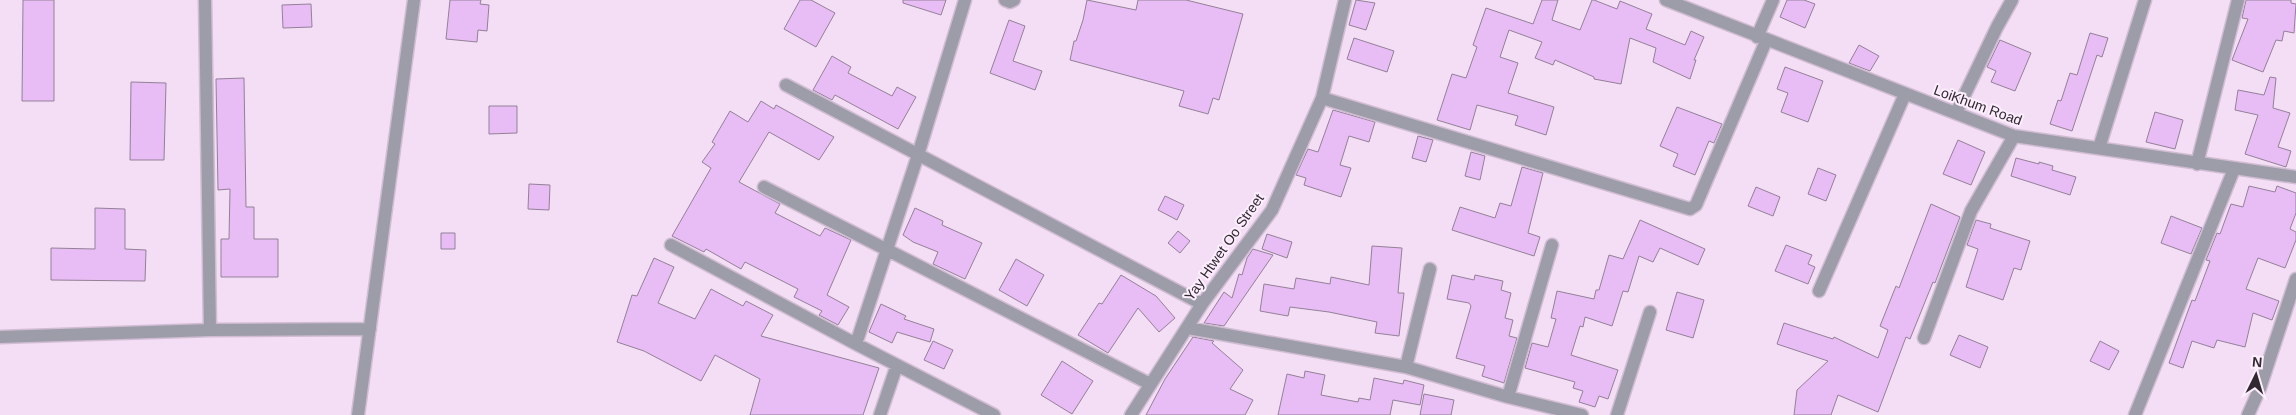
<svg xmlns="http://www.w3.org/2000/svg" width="2296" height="415" viewBox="0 0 2296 415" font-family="Arial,sans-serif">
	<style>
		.building { fill: #e8bcf4; stroke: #938197 }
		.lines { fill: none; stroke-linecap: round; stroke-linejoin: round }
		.minor-casing { stroke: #d1bdd3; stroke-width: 15 }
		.minor { stroke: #9d9daa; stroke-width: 12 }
		.labels { text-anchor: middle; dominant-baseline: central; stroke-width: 4; stroke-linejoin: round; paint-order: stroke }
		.street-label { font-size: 14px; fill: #312831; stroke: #fceefd }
	</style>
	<rect width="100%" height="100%" fill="#f4def6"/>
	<path class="building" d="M23 0H54V101H22Z
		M450 0H481L480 4 489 5 487 31 478 30 477 42 446 39Z
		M800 0H811L835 13 816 47 784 29Z
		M903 0H946L941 15 903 3Z
		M1087 0 1136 10 1138 0H1186L1243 14 1219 100 1213 98 1208 114 1179 106 1184 91 1070 60 1074 41H1076L1083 20Z
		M1356 0 1375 3 1366 30 1349 25Z
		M1542 0H1558L1552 20 1580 30 1592 0H1594L1617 9 1620 1 1652 14 1646 29 1685 45 1691 31 1704 37 1694 60H1696L1690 79 1653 62 1656 48 1630 38 1621 84 1594 79V77L1555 60 1553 65 1535 58 1542 42 1509 30 1500 57 1518 63 1508 93 1554 107 1546 135 1515 125 1518 116 1477 105 1470 130 1437 120 1452 74 1466 78 1477 47 1473 45 1486 8 1533 24Z
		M1787 0H1804L1815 4 1805 28 1780 17Z
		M2246 0H2291V3L2296 4 2294 33 2284 31 2282 41 2276 40 2263 72 2232 60 2248 19 2242 18Z
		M311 4 312 27 283 28 282 5Z
		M1009 20 1025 26 1013 61 1042 71 1035 90 990 73Z
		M2090 33 2108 38 2102 57 2097 55 2072 131 2050 124 2058 100 2061 101 2070 73 2077 75Z
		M1354 38 1394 51 1387 72 1347 59Z
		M2000 40 2031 53 2015 91 1991 82 1996 71 1987 67Z
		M1859 45 1879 56 1870 71 1849 63Z
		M832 56 851 67 848 73 892 96 897 87 916 97 898 129 835 95 832 100 813 90Z
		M1785 67 1823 81 1808 122 1781 112 1788 93 1777 89Z
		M2270 77 2276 78 2273 108 2290 113 2278 147 2291 151 2286 167 2245 154 2258 115 2235 110 2238 90 2264 95Z
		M244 78 246 207H254V239H278V277H221V239H229L230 189 218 190 216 79Z
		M131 82 166 83 164 160H130Z
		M761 101 774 109 776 105 834 137 819 160 769 132 739 182 780 204 775 213 820 236 825 228 851 240 827 295 849 307 838 325 819 315 822 311 794 297 798 289 745 262 741 269 706 249 704 252 672 236 711 168 702 162 715 144 712 142 730 111 748 122Z
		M489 106H517V133L489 134Z
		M1677 107 1722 124 1714 143 1709 141 1695 175 1673 166 1678 154 1660 146Z
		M1333 110 1375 122 1369 142 1349 136 1340 165 1351 168 1341 197 1304 185 1306 178 1296 175 1308 149 1318 152Z
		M2155 112 2183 120 2175 149 2146 142Z
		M1418 136 1433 140 1426 162 1412 158Z
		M1958 140 1985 152 1971 185 1943 174Z
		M1471 152 1485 156 1480 180 1465 176Z
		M2016 158 2039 164V162L2053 166 2052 170 2076 177 2070 195 2011 176Z
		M1522 167 1543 173 1528 233 1540 237 1534 256 1452 230 1460 207 1495 218 1500 203 1511 206Z
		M1818 168 1836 175 1826 201 1808 194Z
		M529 184 550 185 549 210 528 209Z
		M2249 186 2275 192 2277 186 2296 193V213L2290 229 2296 232V240L2285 268 2258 258 2246 289 2279 301 2272 320 2253 313 2245 347 2217 340 2214 348 2192 341 2183 368 2169 363 2192 300 2195 301 2210 261 2206 260 2217 233 2220 234 2231 204 2243 207Z
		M1756 187 1780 197 1773 216 1748 206Z
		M1165 196 1184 205 1177 220 1158 210Z
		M1931 204 1960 217 1935 283 1933 282 1910 339 1906 337 1878 412 1838 395 1831 415H1794L1797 390 1828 361 1777 344 1784 323 1833 339 1834 337 1878 358 1888 330 1880 326 1896 286 1899 288Z
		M95 208 125 209V249L146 250 145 281 51 280V248L95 249Z
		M915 208 943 221 942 225 982 243 965 279 933 264 938 252 913 242 903 235Z
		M2171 216 2202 228 2191 254 2161 243Z
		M1640 220 1705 249 1698 265 1660 248 1653 262 1639 256 1628 292 1623 291 1612 326 1585 317 1583 327 1580 326 1571 355 1618 370 1608 399 1599 396 1595 407 1579 402 1583 391 1573 388 1575 382 1525 368 1532 343 1548 347 1556 319 1551 318 1557 291 1594 299 1596 290H1599L1609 255 1623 259Z
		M1976 220 1991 224 1990 228 2030 241 2021 270 2014 268 2003 300 1966 287 1978 249 1967 245Z
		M1178 231 1190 241 1180 253 1168 243Z
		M441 233H455V249H441Z
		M1267 234 1292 242 1287 258 1262 249Z
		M1786 245 1812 255 1808 264 1815 267 1808 284 1775 271Z
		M1372 246 1402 248 1398 293H1404L1399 336 1375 333 1377 322 1329 312 1290 307 1288 316 1260 311 1264 284 1294 289 1296 278 1330 284 1331 277 1369 285Z
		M1253 249 1273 255 1224 326 1204 323 1224 292 1232 298 1239 274 1242 275 1247 258Z
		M654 258 674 267 658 303 695 319 711 289 743 306 746 301 773 315 761 336 879 368 863 415H750L760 379 715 355 701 381 644 351 617 342 632 295 637 296Z
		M1016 259 1044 275 1027 306 999 290Z
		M1121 275 1156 296 1175 318 1159 332 1138 308 1108 353 1078 335 1099 303 1102 304Z
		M1452 275 1474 280 1475 275 1503 281 1501 290 1511 293 1505 318 1513 320 1509 336 1517 338 1504 383 1482 376 1485 366 1456 358 1471 306 1469 303 1447 299Z
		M1677 292 1704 300 1693 338 1666 330Z
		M881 304 906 316 904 319 934 329 930 342 897 332 892 343 869 332Z
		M1959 335 1988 347 1980 368 1950 355Z
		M1193 337 1214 341 1212 343 1243 370 1230 389 1253 400 1245 415H1146L1165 379Z
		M933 341 953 350 944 369 924 360Z
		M2100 341 2119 351 2109 370 2090 361Z
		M1062 361 1093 381 1072 414 1041 395Z
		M1305 371 1325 375 1321 395 1358 402 1359 398 1370 400 1374 378 1403 384 1404 380 1424 385 1420 405 1393 400 1390 415H1278L1287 374 1304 378Z
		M1424 394 1454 400 1451 415H1420Z"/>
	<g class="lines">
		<g class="minor-casing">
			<path id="minor" d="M205 0 210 330
				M1005 0 1010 2 1014 0
				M1666 0 2014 136 2296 177
				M1757 37 1773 0
				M786 85 1202 304
				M1322 98 1690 209 1696 205 1766 41
				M1956 113 1997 27 2012 0
				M2099 148 2145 0
				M2197 164 2238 0
				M764 187 1150 384
				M671 245 856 344 994 415
				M1819 291 1905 94
				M1188 328 1406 367 1508 397 1582 415
				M0 337 210 330 370 329
				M1924 338 1971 211 2014 136
				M856 344 918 155 965 0
				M1406 367 1430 269
				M1508 397 1552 245
				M358 415 414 0
				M880 415 897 365
				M1131 415 1202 304 1272 210 1322 98 1345 0
				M1617 415 1650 312
				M2135 415 2234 169
				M2248 415 2260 388 2296 279"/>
		</g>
		<use href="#minor" class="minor"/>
	</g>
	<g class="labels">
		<g class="street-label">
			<text transform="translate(1978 105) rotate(20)">LoiKhum Road</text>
			<text transform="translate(1224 247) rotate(-55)">Yay Htwet Oo Street</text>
		</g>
	</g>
	<g transform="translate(2256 375) rotate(5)" stroke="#fceefd" stroke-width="4" paint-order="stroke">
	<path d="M0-4L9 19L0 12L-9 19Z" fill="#312831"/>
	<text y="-8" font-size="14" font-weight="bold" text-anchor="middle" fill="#312831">N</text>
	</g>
</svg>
